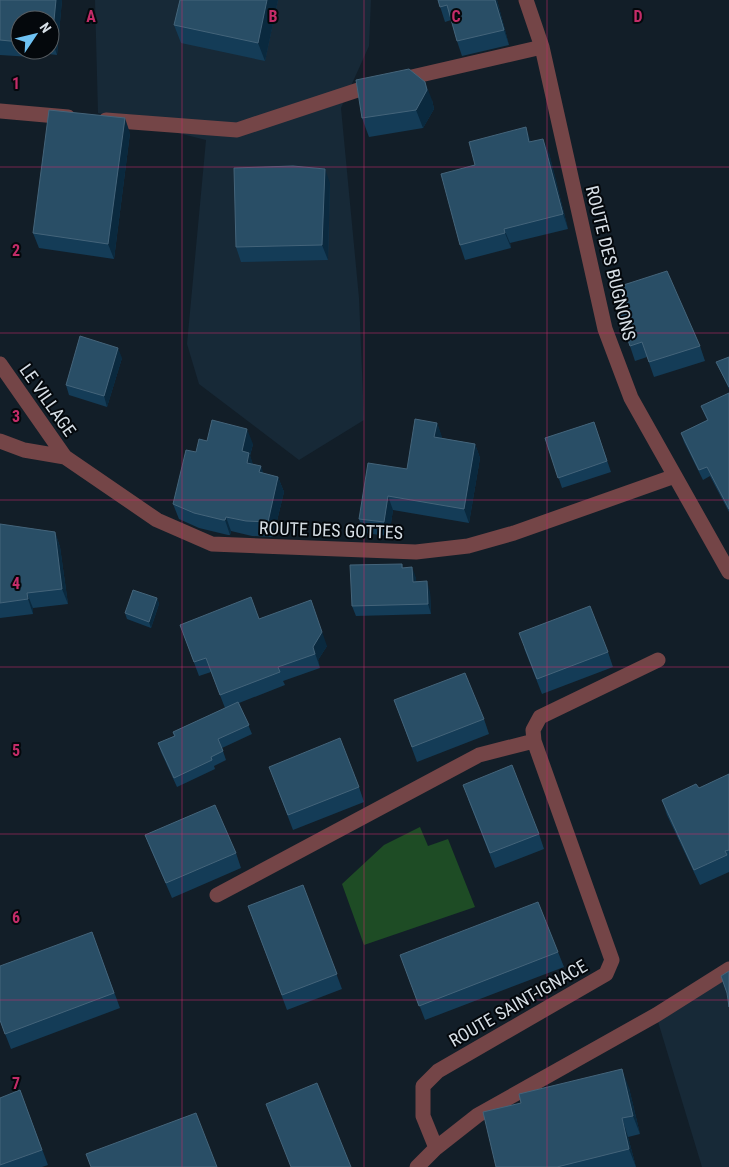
<svg xmlns="http://www.w3.org/2000/svg" width="729" height="1167" viewBox="0 0 729 1167" font-family="'Roboto Condensed',sans-serif">
	<style>
		.built { fill: #172937 }
		.green { fill: #1e4c25 }
		.lines { fill: none; stroke-linecap: round; stroke-linejoin: round }
		.minor { stroke: #744547; stroke-width: 15 }
		.wall { fill: #143c57; fill-rule: evenodd }
		.shaded-wall { fill: #0a293e }
		.building { fill: #294e66; stroke: #44647a }
		.grid { fill: none; stroke: #c42c69; stroke-width: 1; stroke-opacity: 0.55 }
		.labels { text-anchor: middle; dominant-baseline: central; stroke-width: 4; stroke-linejoin: round; paint-order: stroke }
		.street-label { font-size: 18px; fill: #d7dfe6; stroke: #04080c }
		.grid-label { font-size: 16px; text-anchor: middle; font-weight: bold; fill: #c42c69; stroke: #04080c; stroke-width: 4; stroke-linejoin: round; paint-order: stroke }
	</style>
	<rect width="100%" height="100%" fill="#121e28"/>
	<path class="built" d="M95 0H371L369 46 341 108 359 298 364 420 299 460 199 384 187 344 206 140 98 113Z
		M729 969V1167H702L656 1015Z"/>
	<path class="green" d="M420 827 428 846 448 839 475 907 364 945 342 884 384 845Z"/>
	<g class="lines">
		<path class="minor" d="M526 0 542 47 605 329 631 398 729 572
			M0 111 68 117
			M106 120 237 130 364 88 542 47
			M0 364 65 457
			M0 441 24 450 65 457 157 520 212 544 416 552 468 546 514 533 675 476
			M217 895 479 755 534 741
			M436 1148 423 1116V1086L438 1071 606 974 612 960 534 741 533 730 540 717 658 660
			M417 1167 436 1148 478 1115 656 1015 729 969"/>
	</g>
	<path class="wall" d="M0 0H62L57 55 31 52V57L0 55ZM20 20H50V50H20Z
		M278 0 265 61 181 43 174 25Z
		M438 0H497L509 45 462 56 457 41 451 20 445 22Z
		M432 100 434 109 423 128 369 137 362 118Z
		M130 133 114 259 39 248 33 233Z
		M531 142 549 153 568 229 510 243 511 248 465 260 460 245 475 165Z
		M330 183 328 260 241 262 236 247Z
		M611 289 700 346 705 361 654 377 647 357 635 361Z
		M729 357V389L716 362Z
		M122 358 107 407 69 395 66 385Z
		M729 393V512L710 476 703 480 684 442 681 433 707 420 701 406Z
		M594 422 611 472 562 488 545 438Z
		M437 423 442 438 475 444 480 458 469 523 393 510 389 536 364 533 359 519 407 469Z
		M207 441 253 444 250 456 253 465 263 473 278 477 284 492 273 537 252 536 231 531 230 535H228L199 528 179 519 173 504Z
		M0 524 55 532 60 547 68 604 33 608V614L0 618Z
		M402 564 403 568 416 578V581L430 592 431 614 356 616 352 606Z
		M157 598 159 604 151 628 127 619 125 613Z
		M259 619 327 646 318 660 320 668 283 681 285 685 239 703 252 734 222 748 226 760 214 766 215 769 177 787 161 752 158 743 174 736 173 732 225 708 211 672 199 676 180 625Z
		M524 648 608 652 613 667 542 694Z
		M394 700 484 719 489 734 417 762Z
		M269 767 359 787 364 802 293 830Z
		M729 774V872L700 885 667 815 662 800 699 788Z
		M468 799 539 834 544 849 495 868Z
		M145 835 236 853 241 868 172 898 151 850Z
		M303 885 342 989 287 1010 248 906Z
		M92 932 120 1008 11 1049 0 1021Z
		M558 952 564 967 425 1020 400 955Z
		M629 1088 640 1134 628 1137 636 1167H496Z
		M20 1090 48 1165 42 1167H0V1098Z"/>
	<path class="shaded-wall" d="M56 0H62L57 55 52 40Z
		M267 0H278L265 61 258 43Z
		M495 0H497L509 45 504 30Z
		M28 50H30L31 52V57Z
		M425 82 432 100 434 109 423 128 416 110Z
		M125 118 130 133 114 259 108 244Z
		M526 127 531 142H529Z
		M543 139 549 153 568 229 563 214Z
		M325 169 330 183 328 260 322 245Z
		M504 229 510 243 511 248 505 233Z
		M118 348 122 358 107 407 104 396Z
		M437 423 442 437 440 451 434 437Z
		M247 429 253 444 250 455 254 468 252 478 242 451Z
		M475 444 480 458 469 523 464 509Z
		M261 466 266 481 259 472Z
		M278 477 284 492 273 537 268 522Z
		M388 496 393 510 389 536 384 522Z
		M226 517 231 531 230 535 225 520Z
		M55 532 60 547 68 604 62 589Z
		M412 567 416 578V592L413 582Z
		M427 581 430 592 431 614 428 604Z
		M27 593 33 608V614L28 599Z
		M157 598 159 604 151 628 149 622Z
		M311 600 327 646 318 660 320 668 313 647Z
		M622 1069 629 1088 640 1134 633 1116Z
		M622 1118 628 1137 636 1167 629 1149Z"/>
	<path class="building" d="M0 0H56L52 40H50V20H20V42L0 40Z
		M180 0H267L258 43 174 25Z
		M438 0H495L504 30 457 41 447 5 440 7Z
		M409 69 425 82 427 90 416 110 362 118 356 80Z
		M49 110 125 118 108 244 33 233Z
		M526 127 529 142 543 139 563 214 504 229 505 233 460 245 441 174 475 165 469 142Z
		M293 166 325 169 322 245 236 247 234 168Z
		M667 271 700 346 649 362 642 342 630 346 611 289Z
		M80 336 118 348 104 396 66 385Z
		M729 357V387L716 362Z
		M729 393V509L707 467 699 470 681 433 708 420 701 406Z
		M415 419 437 423 434 437 475 444 464 509 388 496 384 522 359 519 368 463 407 469Z
		M212 420 247 429 242 451 249 453 247 463 261 466 259 472 278 477 268 522 246 521 226 517 225 520H223L194 513 173 504 186 450 196 452 199 439 207 441Z
		M594 422 607 461 558 478 545 438Z
		M0 524 55 532 62 589 27 593 28 599 0 603Z
		M402 564V568L412 567 413 582 427 581 428 604 352 606 350 565Z
		M133 590 157 598 149 622 125 613Z
		M251 597 259 619 311 600 322 632 313 647 315 654 278 667 280 672 220 695 206 658 194 662 180 625Z
		M590 606 608 652 537 679 519 633Z
		M465 673 484 719 412 747 394 700Z
		M238 702 249 725 218 739 223 751 211 757 212 760 174 778 158 743 175 736 173 732Z
		M340 738 359 787 288 815 269 767Z
		M512 765 539 834 490 853 463 785Z
		M729 774V850L725 851 727 855 694 870 662 800 696 784 699 788Z
		M215 805 236 853 166 883 145 835Z
		M303 885 337 974 282 995 248 906Z
		M538 902 558 952 419 1006 400 955Z
		M92 932 114 993 5 1034 0 1020V966Z
		M729 971V1007L727 993 721 976Z
		M622 1069 633 1116 622 1118 629 1149 557 1167H496L483 1112 521 1103 519 1094Z
		M317 1083 351 1167H291L266 1104Z
		M20 1090 42 1150 0 1165V1098Z
		M196 1113 217 1167H91L86 1154Z"/>
	<path class="grid" d="M182 0V1167M364 0V1167M547 0V1167M0 167H729M0 333H729M0 500H729M0 667H729M0 834H729M0 1000H729"/>
	<g class="labels">
		<g class="street-label">
			<text transform="translate(611 263) rotate(76)">ROUTE DES BUGNONS</text>
			<text transform="translate(48 400) rotate(55)">LE VILLAGE</text>
			<text transform="translate(331 530) rotate(2)">ROUTE DES GOTTES</text>
			<text transform="translate(518 1003) rotate(-30)">ROUTE SAINT-IGNACE</text>
		</g>
	</g>
	<g class="grid-label">
		<text x="91" y="22">A</text>
		<text x="273" y="22">B</text>
		<text x="456" y="22">C</text>
		<text x="638" y="22">D</text>
		<text x="16" y="89">1</text>
		<text x="16" y="256">2</text>
		<text x="16" y="422">3</text>
		<text x="16" y="589">4</text>
		<text x="16" y="756">5</text>
		<text x="16" y="923">6</text>
		<text x="16" y="1089">7</text>
	</g>
	<g transform="translate(35 35) rotate(55)"><circle r="24" fill="#04080c" stroke="#585e63"/>
	<path d="M0-4L9 19L0 12L-9 19Z" fill="#6ec2f3"/>
	<text y="-8" font-size="14" font-weight="bold" text-anchor="middle" fill="#d7dfe6">N</text>
	</g>
</svg>
